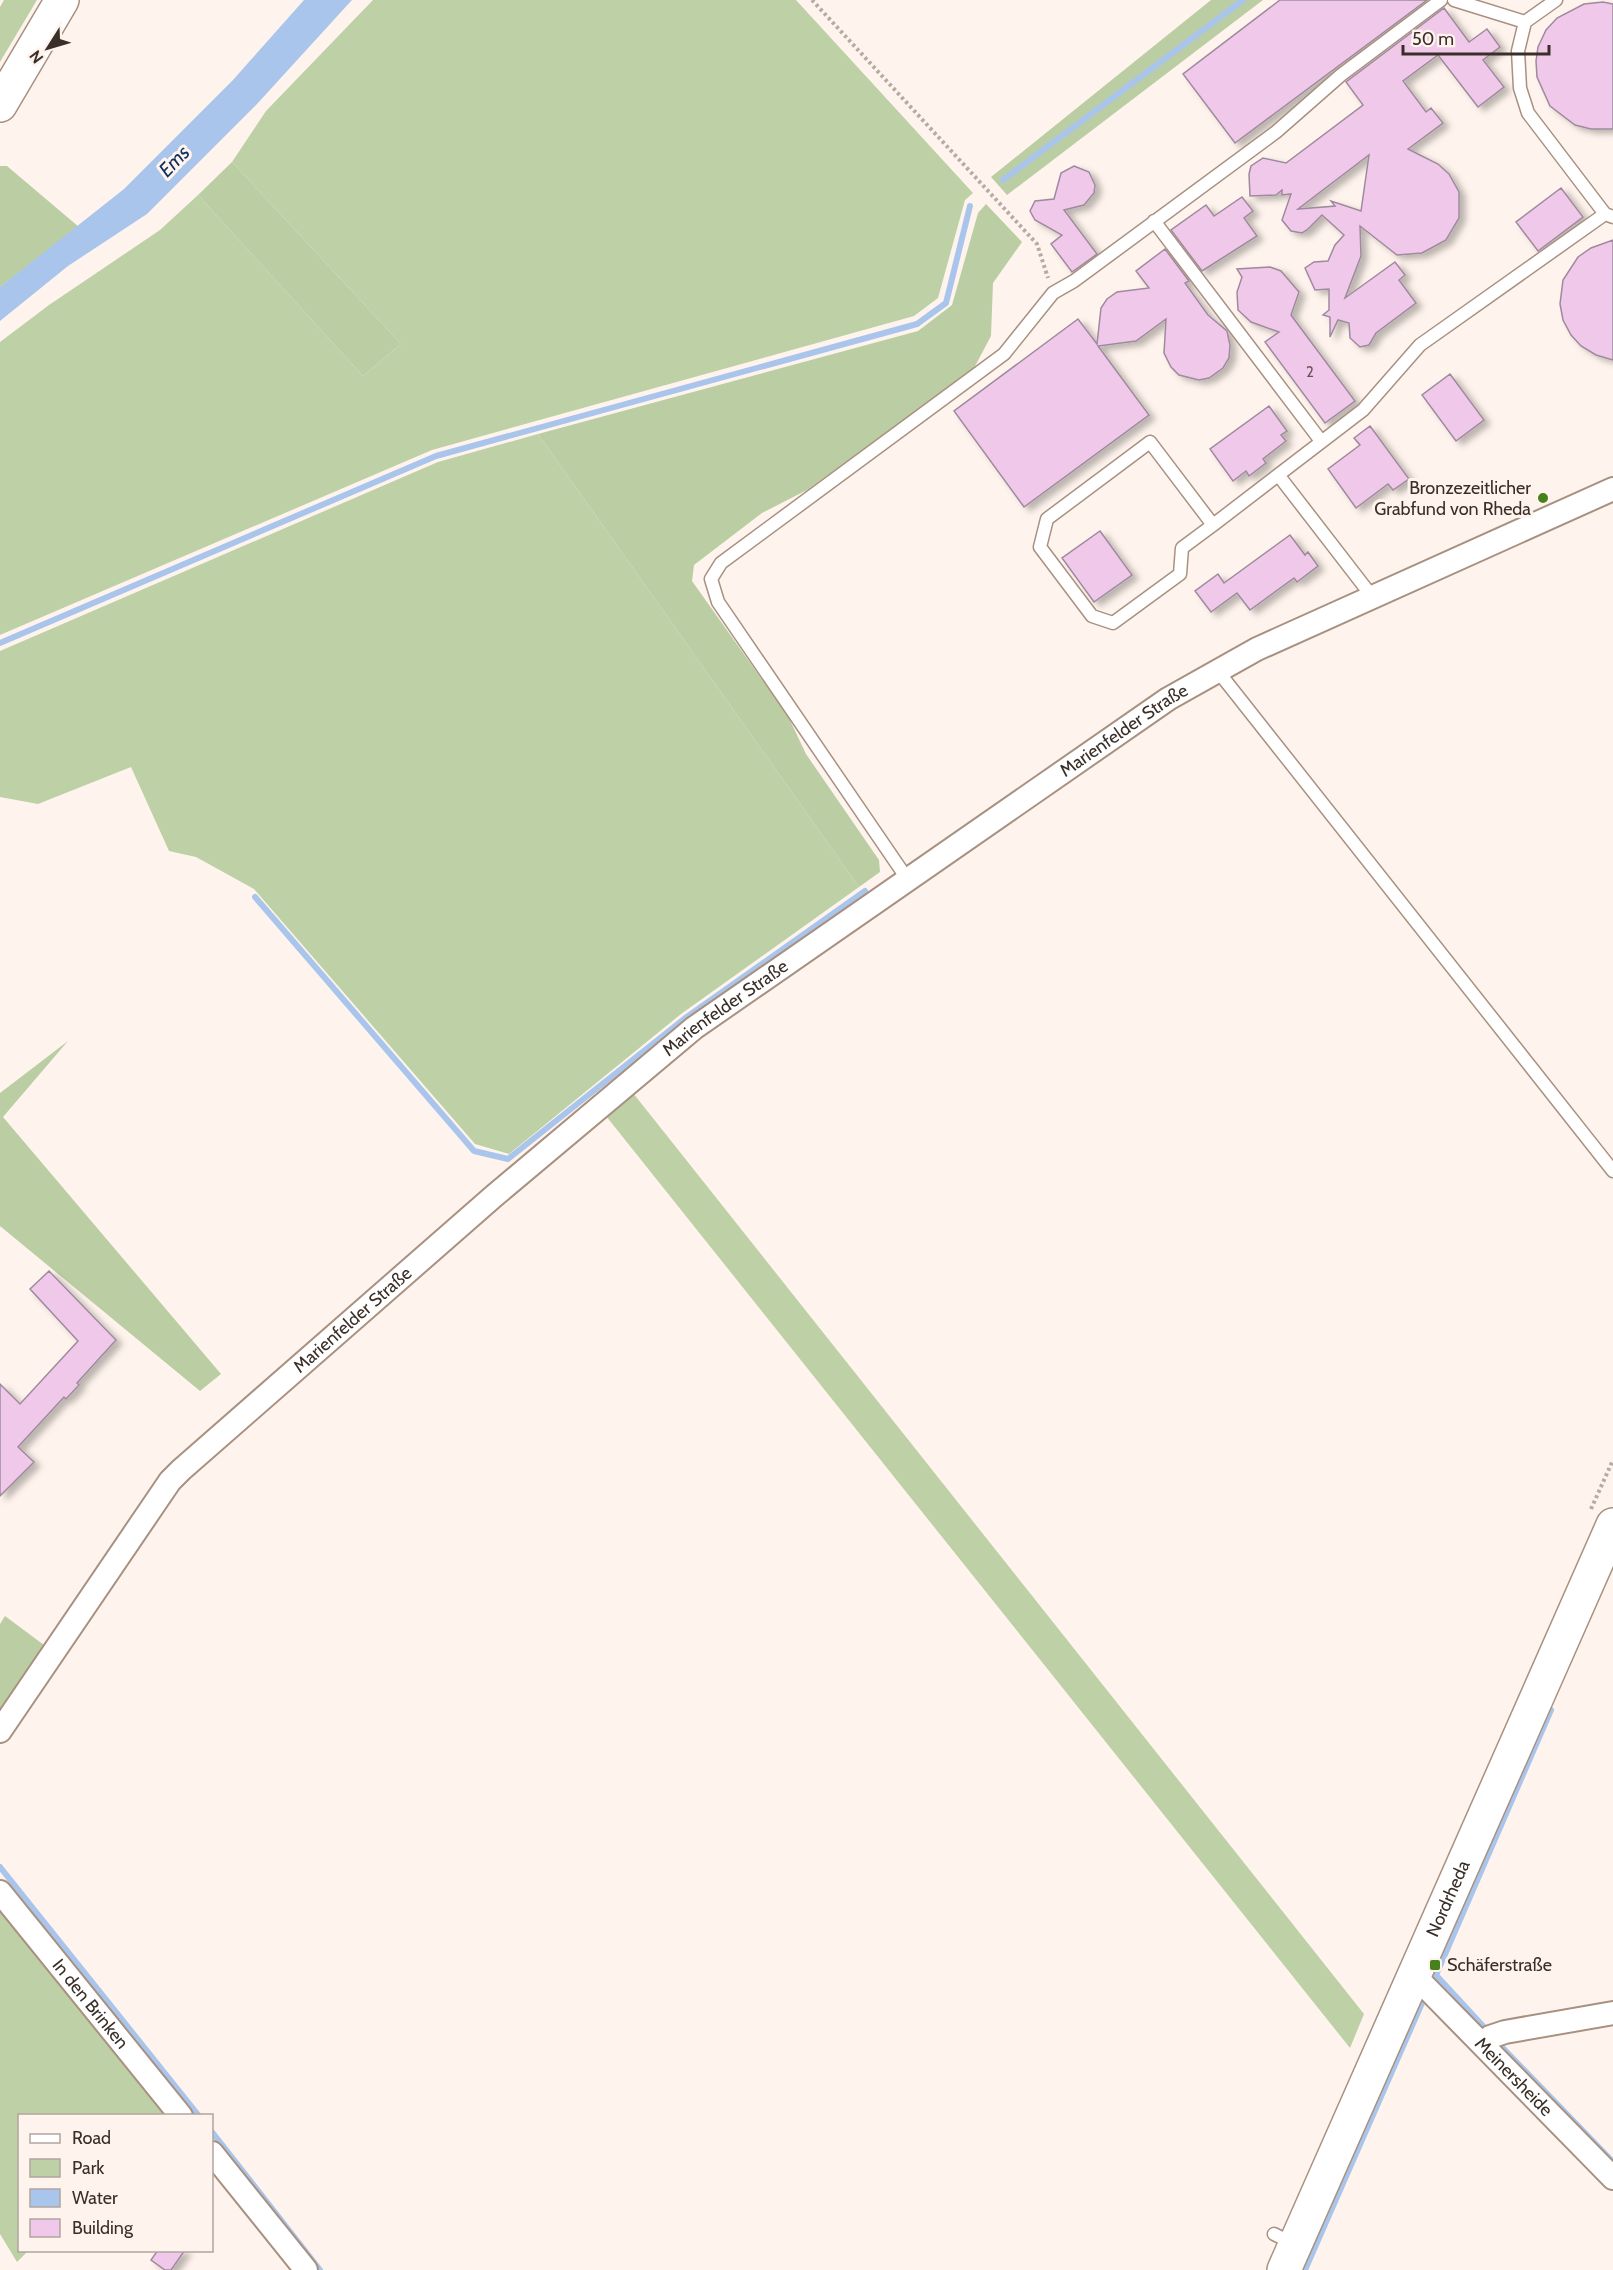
<svg xmlns="http://www.w3.org/2000/svg" width="1613" height="2270" viewBox="0 0 1613 2270" font-family="Cabin,sans-serif">
	<style>
		.green { fill: #bdd0a6 }
		.forest { fill: #bbcea3 }
		.water { fill: #aac5ec }
		.lines { fill: none; stroke-linecap: round; stroke-linejoin: round }
		.stream { stroke: #aac5ec; stroke-width: 6 }
		.building { fill: #efc8ea; stroke: #9f8a9d; stroke-width: 1.5; fill-rule: evenodd; filter: url(#shadow) }
		.service-casing { stroke: #a89180; stroke-width: 15 }
		.minor-casing { stroke: #a89180; stroke-width: 26 }
		.secondary-casing { stroke: #a89180; stroke-width: 36 }
		.primary-casing { stroke: #a89180; stroke-width: 36 }
		.path { stroke: #b6aba4; stroke-width: 4; stroke-dasharray: 3 3; stroke-linecap: butt }
		.service { stroke: #fff; stroke-width: 12 }
		.minor { stroke: #fff; stroke-width: 22 }
		.secondary { stroke: #fff; stroke-width: 33 }
		.primary { stroke: #fff; stroke-width: 33 }
		.poi-dot { fill: #46811c; stroke: #fff4ed; stroke-width: 2 }
		.labels { text-anchor: middle; dominant-baseline: central; stroke-width: 6; stroke-linejoin: round; paint-order: stroke }
		.number-label { font-size: 15px; fill: #665558 }
		.poi-label { font-size: 18px; fill: #392f28; stroke: #fff4ed; text-anchor: end }
		.street-label { font-size: 18px; fill: #392f28; stroke: #fff4ed }
		.water-label { font-size: 20px; font-style: italic; fill: #103160; stroke: #fff4ed }
	</style>
	<defs>
		<filter id="shadow"><feDropShadow dx="6" dy="4" stdDeviation="3" flood-color="#0004"/></filter>
	</defs>
	<rect width="100%" height="100%" fill="#fff4ed"/>
	<path class="green" d="M4 0H37L0 62V7Z
		M373 0H796L973 193 965 200 938 298 914 316 432 450 0 635V342L49 305 160 230 198 195 363 376 401 344 232 162 266 111Z
		M538 434 859 887 681 1014 509 1154 475 1144 254 889 196 857 169 851 131 767 38 804 0 797V651L438 462Z
		M633 1093 1364 2014 1350 2048 606 1116Z
		M0 1906 170 2115 20 2116V2250L28 2251 17 2262 0 2234Z"/>
	<path class="forest" d="M1211 0H1263L1007 195 991 177Z
		M232 162 401 344 363 376 198 195Z
		M0 166H7L79 227 0 287Z
		M986 204 1022 242 993 283 991 336 973 370 807 490 762 513 694 565 692 581 788 716 806 754 879 860 880 872 859 887 538 434 918 331 952 305 978 213Z
		M68 1041 3 1117 221 1374 200 1391 0 1226V1093Z
		M5 1616 44 1645 0 1710V1624Z"/>
	<path class="water" d="M304 0H352L257 104 147 214 68 266 0 321V287L124 189 233 80Z"/>
	<g class="lines">
		<path class="stream" d="M1003 180 1243 0
			M0 643 436 456 917 324 946 303 970 206
			M255 897 474 1151 508 1159 684 1019 865 891
			M0 1867 199 2116
			M1483 2026 1436 1975 1551 1710
			M1499 2044 1613 2162
			M212 2132 320 2270
			M1305 2270 1422 2003"/>
	</g>
	<path class="building" d="M1280 0H1427L1235 143 1183 74Z
		M1603 2 1613 4V129H1591L1575 125 1550 106 1537 77 1536 61 1538 47 1546 30 1557 18 1584 4Z
		M1444 8 1469 42 1487 29 1500 47 1483 60 1504 87 1478 107 1438 55 1403 81 1426 112 1431 108 1443 123 1408 149 1438 164 1449 174 1459 192V218L1446 240 1422 253 1397 255 1360 226 1361 256 1345 298 1395 262 1405 275 1399 280 1416 303 1376 333 1369 345 1360 347 1350 338 1349 323 1338 320 1330 337V317L1323 315 1329 310V289L1315 290 1305 268 1314 262 1328 261 1335 245 1344 235 1322 215 1307 230 1302 233 1291 231 1282 220 1291 194 1282 195V190L1276 195 1250 196 1249 174 1251 166 1263 158 1286 163 1363 105 1346 82ZM1369 155 1361 211 1331 201 1335 206 1298 209Z
		M1074 166 1089 172 1095 185 1094 193 1084 205 1064 210 1097 254 1072 272 1051 244 1062 235 1035 220 1030 211 1035 201 1054 199 1061 173Z
		M1561 188 1583 217 1538 251 1516 222Z
		M1242 197 1253 211 1244 218 1257 236 1202 271 1171 230 1206 205 1214 216Z
		M1613 240V360L1596 355 1581 346 1571 335 1563 320 1560 304 1563 280 1578 257 1591 248Z
		M1165 249 1189 281 1185 283 1208 315 1227 331 1230 345 1229 358 1223 368 1209 378 1199 380 1179 375 1171 367 1164 353 1166 319 1136 341 1098 346 1149 415 1024 507 954 411 1078 319 1097 344 1101 308 1107 299 1117 292 1149 288 1136 271Z
		M1270 267 1281 271 1299 292 1291 315 1355 401 1325 423 1265 342 1279 332 1251 322 1238 310 1237 292 1242 277 1237 269Z
		M1450 374 1484 420 1456 441 1422 395Z
		M1269 406 1287 431 1281 435 1286 441 1263 459 1266 463 1249 476 1246 471 1233 481 1210 449Z
		M1370 426 1409 479 1393 490 1388 484 1356 508 1328 469 1360 445 1354 438Z
		M1100 531 1132 575 1094 602 1062 558Z
		M1290 535 1305 555 1308 552 1318 566 1297 582 1294 578 1250 610 1237 593 1211 612 1195 591 1218 574 1224 583Z
		M49 1271 116 1340 77 1383 79 1385 66 1399 64 1397 18 1447 34 1462 0 1496V1384L20 1404 78 1341 30 1289Z
		M158 2250H185L171 2270H165L151 2260Z"/>
	<g class="lines">
		<g class="service-casing">
			<path id="service" d="M1454 0 1525 22
				M1556 0 1525 22 1518 51 1520 88 1528 113 1605 214 1613 217
				M1154 221 1321 441
				M1279 476 1374 599
				M1213 525 1182 548 1180 574 1113 623 1092 616 1040 547 1047 519 1150 442 1213 525 1363 410 1420 345 1605 214
				M1217 670 1613 1171
				M908 880 718 602 711 579 721 563 1004 354 1053 293 1074 281 1276 132 1341 75 1441 0
				M1274 2234 1294 2244"/>
		</g>
		<g class="minor-casing">
			<g id="minor">
				<path id="s1" d="M0 1731 170 1481 181 1470 494 1196 694 1028 1168 699 1257 649 1613 489"/>
				<path id="s2" d="M0 1892 181 2116"/>
				<path id="s3" d="M1415 1976 1613 2178"/>
				<path d="M1482 2043 1490 2037 1505 2032 1613 2013"/>
				<path d="M212 2153 306 2270"/>
			</g>
		</g>
		<g class="secondary-casing">
			<g id="secondary">
				<path id="s4" d="M1284 2270 1613 1525"/>
			</g>
		</g>
		<g class="primary-casing">
			<path id="primary" d="M0 105 62 0"/>
		</g>
		<path class="path" d="M812 0 1037 244 1048 278
			M1591 1509 1613 1460"/>
		<use href="#service" class="service"/>
		<use href="#minor" class="minor"/>
		<use href="#secondary" class="secondary"/>
		<use href="#primary" class="primary"/>
	</g>
	<g class="poi-dot">
		<circle cx="1543" cy="498" r="6"/>
		<rect x="1429" y="1959" width="12" height="12" rx="3"/>
	</g>
	<g class="labels">
		<g class="number-label">
			<text x="1310" y="372">2</text>
		</g>
		<g class="poi-label">
			<text x="1531" y="488">Bronzezeitlicher<tspan x="1531" dy="21">Grabfund von Rheda</tspan></text>
			<text x="1447" y="1965" text-anchor="start">Schäferstraße</text>
		</g>
		<g class="street-label">
			<text stroke="none"><textPath href="#s1" startOffset="1518">Marienfelder Straße</textPath></text>
			<text stroke="none"><textPath href="#s1" startOffset="1032">Marienfelder Straße</textPath></text>
			<text stroke="none"><textPath href="#s1" startOffset="546">Marienfelder Straße</textPath></text>
			<text stroke="none"><textPath href="#s4" startOffset="406">Nordrheda</textPath></text>
			<text stroke="none"><textPath href="#s2" startOffset="144">In den Brinken</textPath></text>
			<text stroke="none"><textPath href="#s3" startOffset="141">Meinersheide</textPath></text>
		</g>
		<g class="water-label">
			<text transform="translate(174 161) rotate(-46)">Ems</text>
		</g>
	</g>
	<rect x="18" y="2114" width="195" height="138" fill="#fff4ed" stroke="#b0a59e" stroke-width="1.5"/>
	<rect x="30" y="2134" width="30" height="9" fill="#ffffff" stroke="#b0a59e" stroke-width="1.5"/>
	<text x="72" y="2144" font-size="18" fill="#392f28">Road</text>
	<rect x="30" y="2159" width="30" height="18" fill="#bdd0a6" stroke="#b0a59e" stroke-width="1.5"/>
	<text x="72" y="2174" font-size="18" fill="#392f28">Park</text>
	<rect x="30" y="2189" width="30" height="18" fill="#aac5ec" stroke="#b0a59e" stroke-width="1.5"/>
	<text x="72" y="2204" font-size="18" fill="#392f28">Water</text>
	<rect x="30" y="2219" width="30" height="18" fill="#efc8ea" stroke="#b0a59e" stroke-width="1.5"/>
	<text x="72" y="2234" font-size="18" fill="#392f28">Building</text>
	<g transform="translate(48 48) rotate(233)" stroke="#fff4ed" stroke-width="4.5" paint-order="stroke">
	<path d="M0-4.5L10 22L0 15L-10 22Z" fill="#392f28"/>
	<text y="-9" font-size="16" font-weight="bold" text-anchor="middle" fill="#392f28">N</text>
	</g>
	<path d="M1403 45v9h146v-9" fill="none" stroke="#392f28" stroke-width="3"/>
	<text x="1412" y="45" font-size="18" fill="#392f28" stroke="#fff4ed" stroke-width="4.5" paint-order="stroke">50 m</text>
</svg>
